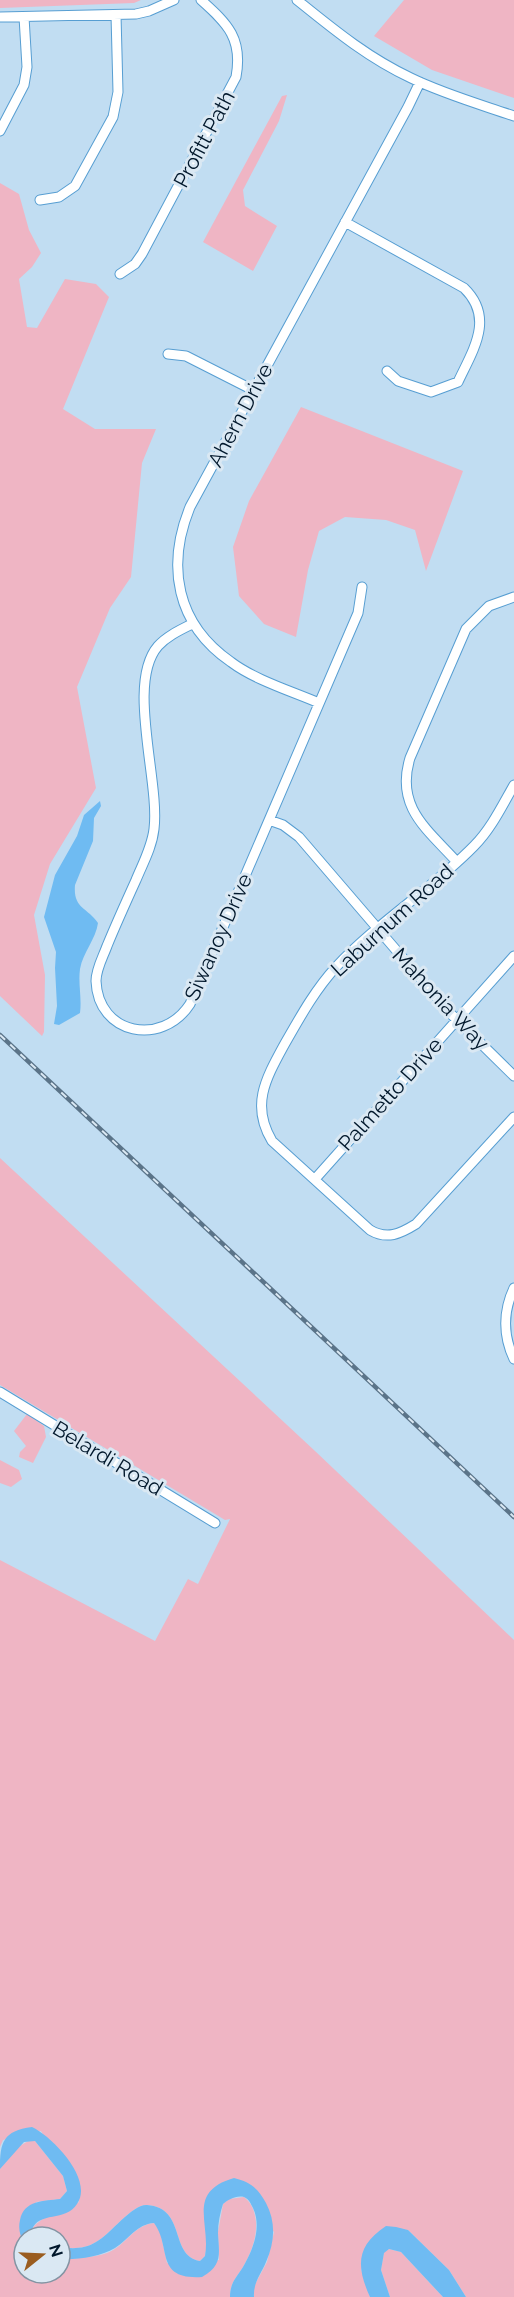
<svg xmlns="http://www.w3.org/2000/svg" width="514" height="2297" viewBox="0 0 514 2297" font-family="Raleway,sans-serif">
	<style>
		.green { fill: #efb5c4 }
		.water { fill: #6fbbf2 }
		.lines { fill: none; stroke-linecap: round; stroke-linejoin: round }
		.minor-casing { stroke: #579ed2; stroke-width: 11 }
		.minor { stroke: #fff; stroke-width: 9 }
		.rail-casing { stroke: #5b7489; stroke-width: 4.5 }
		.rail { stroke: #dae8f3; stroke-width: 2; stroke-dasharray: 7; stroke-linecap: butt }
		.labels { text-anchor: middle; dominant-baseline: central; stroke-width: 6; stroke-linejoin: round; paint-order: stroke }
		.street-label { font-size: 21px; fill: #00172b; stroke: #dae8f3 }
	</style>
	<rect width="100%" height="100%" fill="#c1ddf2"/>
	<path class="green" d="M0 0H141L134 3 0 8Z
		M404 0H514V98L432 70 374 36Z
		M287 95 279 121 243 190 245 206 277 226 253 271 203 242 282 96Z
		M0 183 19 194 29 230 41 253 32 267 19 279 27 327 37 328 65 279 96 284 109 297 63 409 95 429H156L142 463 131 577 110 608 77 687 96 788 50 864 34 915 45 975 44 1032 42 1036 0 996Z
		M301 407 463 471 426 571 415 530 386 520 345 517 319 531 308 570 296 637 264 624 239 596 233 547 249 501Z
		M0 1158 315 1451 514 1640V2297H466L449 2270 408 2230 361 2269 370 2297H254L253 2288 267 2262 274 2232 234 2178 206 2234 207 2245 205 2256 200 2261C169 2256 187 2208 147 2205 132 2204 111 2234 96 2242 85 2249 72 2249 60 2247V2237H36L32 2230C36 2218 67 2208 79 2202L41 2131 3 2140 0 2147V1560L155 1641 188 1579 198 1584 230 1519 225 1520 0 1385Z
		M27 1414 44 1426 46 1437 33 1463 19 1457 20 1452 26 1446 14 1431Z
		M0 1460 19 1470 22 1479 11 1487 0 1483Z
		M30 2140 35 2141 63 2176 67 2191 60 2199 36 2202 22 2241 24 2273H60V2259C73 2259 95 2257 107 2253 126 2246 133 2225 154 2223L160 2231 167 2263 219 2260 218 2232 223 2204 229 2199 244 2197C252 2203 255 2212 256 2222 257 2238 251 2253 243 2267 236 2278 230 2283 230 2297H0V2169L18 2147Z
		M389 2249 401 2252 443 2297H390L381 2270 384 2252Z"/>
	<path class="water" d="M100 801 101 806 94 818 93 841 75 885C73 909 87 907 98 923 96 939 83 952 80 969 78 984 82 998 80 1013L59 1025 54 1024 57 1006 55 968 56 952 44 917 55 875 77 836 84 815Z
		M32 2127C53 2137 94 2180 77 2204 66 2222 38 2211 32 2230L36 2237H24V2243C20 2236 18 2229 20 2220 24 2200 44 2201 60 2199L67 2191 63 2176 35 2141 24 2142 0 2169C0 2142 3 2131 32 2127Z
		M234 2178C250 2182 258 2188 266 2203 276 2222 275 2242 266 2262 261 2274 253 2283 254 2297H230C230 2283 236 2278 243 2267 253 2250 262 2227 253 2208 251 2204 249 2199 244 2197 236 2195 228 2200 223 2204 220 2213 218 2223 218 2233 219 2254 223 2265 202 2277 154 2280 172 2247 154 2223 137 2224 129 2239 115 2248 100 2257 77 2260 60 2259V2247C72 2249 85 2249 96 2242 111 2234 132 2204 147 2205 187 2208 169 2256 200 2261L205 2256C211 2223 186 2192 234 2178Z
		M386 2226 396 2227 408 2230 449 2270 466 2297H443L401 2252 389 2249 384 2253 381 2270 390 2297H370C356 2266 356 2246 386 2226Z"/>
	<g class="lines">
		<g class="minor-casing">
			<path id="minor" d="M297 0C333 29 368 58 411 78 444 94 479 104 514 116
				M0 17 136 14 149 11 174 0
				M0 131 24 85 27 67 24 17
				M40 200 59 197 75 186 113 117 118 92 116 15
				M345 222 464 288C495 318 473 350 458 382L431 392 398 381 387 371
				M120 274 135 264 142 254 236 77C243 39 228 24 201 0
				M168 354 186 356 253 390
				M192 624C180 630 167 636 158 646 126 683 160 781 154 829 152 847 143 863 136 880 126 902 116 924 107 946 103 957 96 969 96 981 98 1035 162 1047 190 1004L358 613 362 587
				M319 703C291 691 255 680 231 662 176 624 166 566 190 507L408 107 420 82
				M514 785C502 806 491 829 474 846 431 890 378 922 336 967 314 991 299 1019 283 1047 265 1080 251 1106 272 1141L370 1230C387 1240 400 1234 416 1224L514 1117
				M269 820 283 825 299 837 451 1014 514 1076
				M457 862C427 829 395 807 410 758L466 629 489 606 514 597
				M315 1179 514 956
				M514 1288C503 1311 503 1336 514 1359
				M0 1392 215 1523"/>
		</g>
		<use href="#minor" class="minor"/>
		<g class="rail-casing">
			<path id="rail" d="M0 1035 514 1517"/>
		</g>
		<use href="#rail" class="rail"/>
	</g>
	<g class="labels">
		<g class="street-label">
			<text transform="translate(204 139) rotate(-62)">Profitt Path</text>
			<text transform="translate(240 415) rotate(-62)">Ahern Drive</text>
			<text transform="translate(392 920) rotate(-42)">Laburnum Road</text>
			<text transform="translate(218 937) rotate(-66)">Siwanoy Drive</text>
			<text transform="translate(441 999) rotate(47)">Mahonia Way</text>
			<text transform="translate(390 1094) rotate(-48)">Palmetto Drive</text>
			<text transform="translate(108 1458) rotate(31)">Belardi Road</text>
		</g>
	</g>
	<g transform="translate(42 2255) rotate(72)"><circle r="28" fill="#dae8f3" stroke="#8394a3" stroke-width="1.5"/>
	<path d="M0-4.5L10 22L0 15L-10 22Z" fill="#9a5d20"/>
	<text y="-9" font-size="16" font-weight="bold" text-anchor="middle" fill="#00172b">N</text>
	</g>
</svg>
